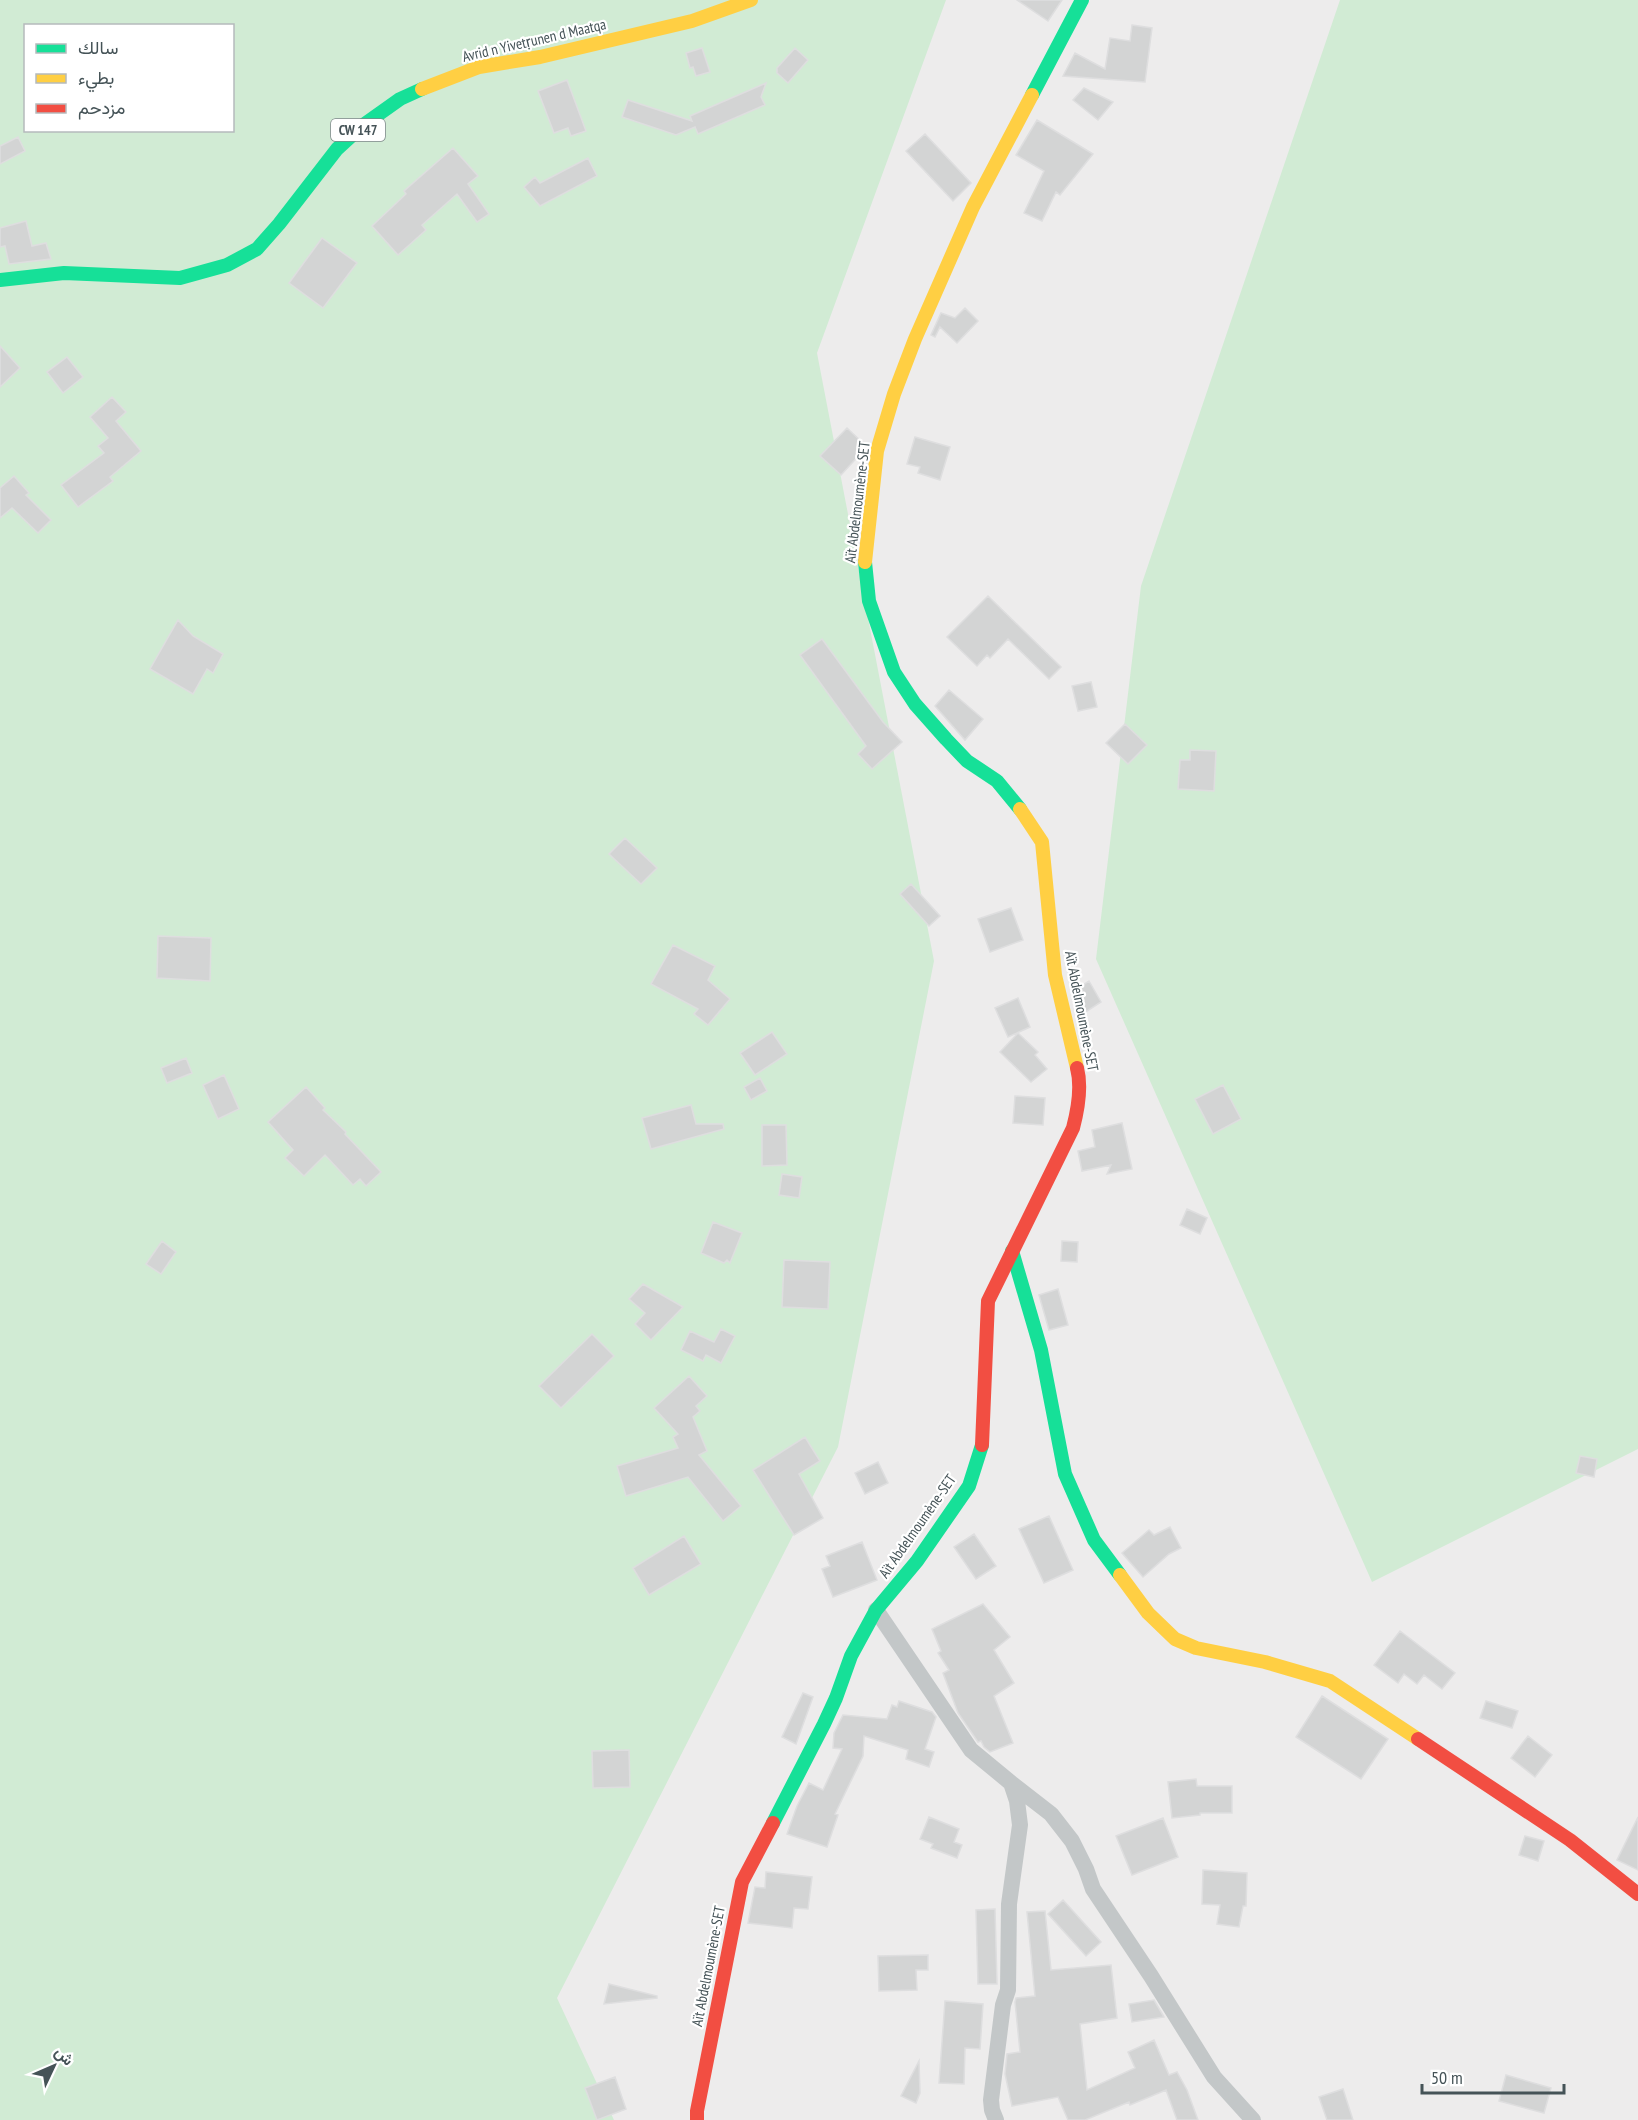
<svg xmlns="http://www.w3.org/2000/svg" width="1638" height="2120" viewBox="0 0 1638 2120" font-family="'PT Sans Narrow',Vazirmatn,sans-serif">
	<style>
		.green { fill: #d1ebd4; fill-rule: evenodd }
		.building { fill: #d3d4d4; stroke: #dededf; stroke-width: 1.5 }
		.lines { fill: none; stroke-linecap: round; stroke-linejoin: round }
		.street { stroke: #c3c7c8; stroke-width: 16 }
		.fast { stroke: #16e098; stroke-width: 14 }
		.slow { stroke: #ffcf43; stroke-width: 14 }
		.jam { stroke: #f24e42; stroke-width: 14 }
		.labels { text-anchor: middle; dominant-baseline: central; stroke-width: 4.5; stroke-linejoin: round; paint-order: stroke }
		.shield { fill: #fff; stroke: #7d8789; stroke-width: 1.5 }
		.shield-label { font-size: 14px; font-weight: bold; fill: #455357 }
		.street-label { font-size: 15px; fill: #455357; stroke: #fff }
	</style>
	<rect width="100%" height="100%" fill="#edecec"/>
	<path class="green" d="M0 0H946L817 353 934 961 838 1447 557 1998 614 2120H0ZM26 26H232V130H26Z
		M1340 0H1638V1449L1372 1582 1096 959 1141 586Z"/>
	<path class="building" d="M1017 0H1062L1048 21Z
		M1132 25 1152 28 1145 82 1063 76 1075 53 1105 69 1110 38 1130 41Z
		M702 48 710 72 696 76 693 67 690 68 686 53Z
		M795 48 808 60 788 83 777 73V68Z
		M567 80 586 131 571 136 568 128 554 133 538 91Z
		M766 83 761 97 765 105 698 134 695 127 676 135 622 117 628 100 692 121 690 116Z
		M1084 88 1113 102 1098 120 1073 100Z
		M1037 120 1093 154 1060 195 1056 192 1042 221 1024 213 1044 171 1016 155Z
		M925 134 971 183 953 201 906 151Z
		M18 137 25 151 0 164V146Z
		M453 148 478 176 468 184 489 214 477 222 457 194 422 225 426 230 398 255 372 226 406 194 404 191Z
		M588 158 597 176 540 206 524 187 535 177 540 183Z
		M26 221 32 246 46 243 51 259 9 264 5 246 0 247V228Z
		M322 238 357 263 323 308 289 283Z
		M965 308 978 321 957 343 940 327 935 337 931 335 941 313 955 318Z
		M0 346 20 368 0 387Z
		M67 357 83 377 63 393 47 372Z
		M112 397 126 412 116 421 141 451 110 477 113 481 78 507 61 485 104 453 98 446 108 438 90 417Z
		M847 428 865 445 863 451 841 475 820 456Z
		M915 437 950 447 940 480 918 473 920 467 907 464Z
		M14 476 29 493 26 495 51 520 38 533 12 508 0 518V488Z
		M988 596 1061 667 1049 679 1008 639 990 658 987 655 977 666 947 637Z
		M178 620 193 636 223 654 213 673 207 669 193 694 150 669Z
		M822 639 883 722 902 742 872 769 858 754 866 746 800 655Z
		M1091 682 1097 707 1078 711 1072 686Z
		M949 690 983 719 965 740 935 706Z
		M1125 724 1147 745 1128 764 1106 743Z
		M1190 750 1216 751 1214 791 1178 789 1180 760H1190Z
		M625 838 657 868 641 884 609 854Z
		M911 884 940 916 929 926 900 894Z
		M1011 908 1023 940 990 952 978 919Z
		M158 936 211 938 210 981 157 978Z
		M673 945 715 966 708 980 730 999 708 1025 694 1014 698 1009 651 984Z
		M1089 981 1101 1002 1081 1015 1077 1008 1073 991Z
		M1018 998 1030 1027 1008 1037 995 1008Z
		M772 1032 787 1054 755 1075 740 1053Z
		M1018 1033 1038 1052 1035 1055 1047 1069 1031 1082 1000 1052Z
		M186 1058 192 1073 167 1083 161 1068Z
		M224 1075 239 1109 218 1119 203 1085Z
		M760 1078 767 1091 751 1100 744 1087Z
		M1223 1085 1241 1119 1213 1134 1195 1099Z
		M306 1087 325 1108 323 1110 346 1132 345 1134 381 1172 366 1186 360 1179 353 1185 325 1155 304 1176 285 1158 293 1150 268 1122Z
		M1015 1096 1045 1098 1043 1125 1013 1123Z
		M691 1105 696 1124H723L724 1129 651 1149 642 1118Z
		M1122 1123 1132 1169 1107 1174 1111 1165 1082 1171 1078 1151 1095 1147 1092 1130Z
		M762 1125H786L787 1165 762 1166Z
		M782 1174 802 1177 799 1198 779 1195Z
		M1187 1209 1207 1218 1200 1234 1180 1225Z
		M713 1222 742 1233 730 1263 727 1260 724 1263 701 1253Z
		M162 1241 176 1252 161 1274 146 1264Z
		M1062 1241 1078 1242 1077 1262 1061 1261Z
		M784 1260 830 1262 828 1309 782 1307Z
		M643 1284 683 1307 651 1340 635 1324 645 1313 629 1299Z
		M1058 1289 1068 1325 1049 1330 1039 1295Z
		M721 1329 735 1336 721 1363 706 1355 703 1361 681 1350 690 1331 714 1342Z
		M592 1334 614 1356 561 1408 539 1386Z
		M689 1376 707 1396 696 1406 700 1411 693 1417 707 1451 699 1455 741 1506 723 1521 688 1477 626 1496 617 1466 678 1448 673 1437 678 1434 654 1408Z
		M805 1437 820 1461 799 1474 823 1518 794 1535 753 1470Z
		M1580 1456 1597 1459 1594 1477 1576 1473Z
		M878 1462 888 1483 865 1494 855 1473Z
		M1049 1516 1073 1570 1044 1583 1019 1529Z
		M1170 1527 1181 1548 1169 1554 1143 1577 1122 1553 1149 1530 1154 1535Z
		M974 1534 996 1566 976 1579 954 1547Z
		M684 1536 701 1564 649 1595 633 1568Z
		M862 1542 877 1580 833 1597 822 1569 830 1566 826 1556Z
		M983 1604 1010 1637 994 1650 1014 1683 994 1696 1013 1743 990 1752 984 1747 981 1741 978 1742 958 1713 943 1673 949 1670 938 1653 941 1651 932 1629Z
		M1400 1631 1455 1673 1442 1689 1424 1675 1417 1684 1404 1674 1398 1683 1374 1665Z
		M803 1693 813 1697 796 1744 782 1737Z
		M1322 1696 1388 1739 1361 1779 1296 1737Z
		M899 1701 932 1712 936 1717 925 1749 934 1752 929 1767 906 1759 908 1750 864 1736 863 1756 835 1814 838 1815 827 1847 787 1834 797 1806 809 1783 823 1790 842 1749 833 1748 834 1733 843 1715 887 1719 892 1705 897 1707Z
		M1486 1701 1518 1711 1512 1728 1480 1718Z
		M1528 1736 1552 1755 1535 1777 1511 1758Z
		M629 1750 630 1787 593 1788 592 1751Z
		M1196 1779 1197 1786H1232V1813H1200V1815L1172 1818 1168 1782Z
		M929 1817 959 1829 954 1842 962 1845 957 1858 931 1848 933 1844 920 1839Z
		M1638 1817V1870L1617 1860Z
		M1163 1818 1178 1857 1132 1875 1116 1836Z
		M1525 1836 1544 1841 1538 1861 1519 1855Z
		M1203 1870 1247 1873 1246 1906H1243L1239 1927 1217 1924 1220 1905 1202 1904Z
		M766 1872 812 1877 808 1909 794 1908 792 1928 748 1923 755 1887 765 1888Z
		M1063 1900 1101 1942 1086 1956 1048 1914Z
		M995 1909 997 1984H978L976 1910Z
		M1045 1911 1051 1970 1111 1965 1117 2018 1080 2024 1087 2090 1135 2068 1128 2052 1154 2040 1169 2075 1177 2072 1187 2090 1198 2120H1177L1166 2090 1130 2105 1129 2102 1085 2120H1068L1058 2097 1012 2106 1005 2074 1007 2054 1020 2052 1015 2002 1016 1998 1035 1996 1027 1912Z
		M928 1955V1970H916L917 1990 879 1991 878 1956Z
		M609 1984 657 1996V1998L604 2004Z
		M1154 2000 1164 2017 1132 2022 1129 2004Z
		M945 2001 983 2004 980 2049 965 2048 964 2084 939 2083Z
		M919 2061 920 2093 916 2103 901 2096Z
		M1506 2075 1551 2088 1544 2113 1499 2101Z
		M615 2077 626 2109 597 2120 585 2088Z
		M1343 2089 1353 2120H1327L1319 2097Z"/>
	<g class="lines">
		<path class="street" d="M876 1610 971 1750 1011 1783 1017 1801 1020 1825 1009 1904 1008 1990 1003 2005 991 2100 992 2110 996 2120
			M1011 1783 1051 1814 1072 1841 1086 1869 1093 1889 1151 1976 1214 2077 1253 2120"/>
		<path class="fast" d="M1032 95 1082 0
			M0 280 64 273 180 278 227 265 257 249 279 224 337 149 362 126 400 99 422 89
			M865 562 869 601 894 672 915 704 946 739 967 761 997 781 1020 809
			M1012 1251 1041 1350 1065 1474 1094 1540 1120 1575
			M773 1823 824 1724 836 1698 851 1656 876 1610 917 1561 969 1486 982 1445"/>
		<path class="slow" d="M422 89 479 67 540 57 692 21 751 0
			M865 562 877 451 894 394 915 339 973 207 1032 95
			M1020 809 1042 842 1055 975 1077 1068
			M1120 1575 1148 1613 1175 1639 1196 1648 1265 1662 1330 1681 1418 1739"/>
		<path class="jam" d="M982 1445 988 1301 1073 1128C1078 1109 1082 1087 1077 1068
			M1418 1739 1570 1840 1638 1894
			M697 2120V2111L742 1882 773 1823"/>
	</g>
	<g class="labels">
		<rect class="shield" x="331" y="119" width="54" height="22" rx="4.5"/>
		<g class="shield-label">
			<text x="358" y="130">CW 147</text>
		</g>
		<g class="street-label">
			<text transform="translate(534 40) rotate(-13)">Avrid n Yivetṛunen d Maatqa</text>
			<text transform="translate(857 502) rotate(-83)">Aït Abdelmoumène-SET</text>
			<text transform="translate(1082 1011) rotate(79)">Aït Abdelmoumène-SET</text>
			<text transform="translate(917 1526) rotate(-55)">Aït Abdelmoumène-SET</text>
			<text transform="translate(708 1966) rotate(-79)">Aït Abdelmoumène-SET</text>
		</g>
	</g>
	<rect x="24" y="24" width="210" height="108" fill="#ffffff" stroke="#b5babc" stroke-width="1.5"/>
	<rect x="36" y="44" width="30" height="9" fill="#16e098" stroke="#b5babc" stroke-width="1.5"/>
	<text x="78" y="54" font-size="18" fill="#455357">سالك</text>
	<rect x="36" y="74" width="30" height="9" fill="#ffcf43" stroke="#b5babc" stroke-width="1.5"/>
	<text x="78" y="84" font-size="18" fill="#455357">بطيء</text>
	<rect x="36" y="104" width="30" height="9" fill="#f24e42" stroke="#b5babc" stroke-width="1.5"/>
	<text x="78" y="114" font-size="18" fill="#455357">مزدحم</text>
	<g transform="translate(54 2066) rotate(46)" stroke="#ffffff" stroke-width="4.5" paint-order="stroke">
	<path d="M0-4.5L10 22L0 15L-10 22Z" fill="#455357"/>
	<text y="-9" font-size="16" font-weight="bold" text-anchor="middle" fill="#455357">ش</text>
	</g>
	<path d="M1422 2084v9h142v-9" fill="none" stroke="#455357" stroke-width="3"/>
	<text x="1431" y="2084" font-size="18" fill="#455357" stroke="#ffffff" stroke-width="4.5" paint-order="stroke">50 m</text>
</svg>
